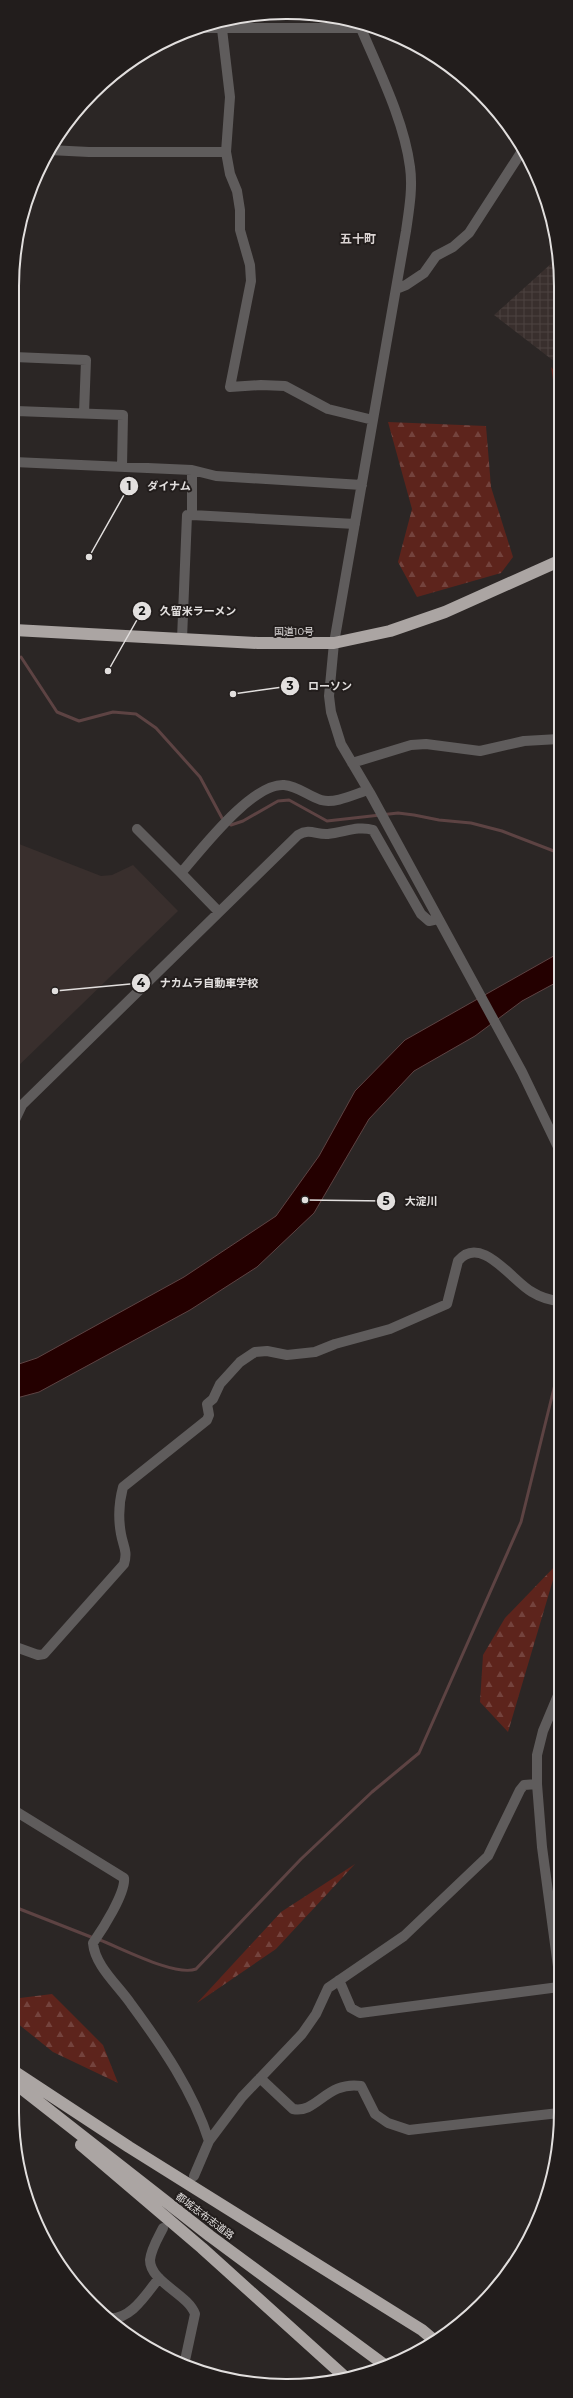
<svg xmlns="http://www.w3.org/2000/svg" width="573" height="2398" viewBox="0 0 573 2398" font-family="Montserrat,'Noto Sans JP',sans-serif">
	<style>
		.built { fill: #392f2d }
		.industrial { fill: url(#industrial-grid) }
		.forest { fill: url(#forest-firs) }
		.water { fill: #240000; stroke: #5d4343 }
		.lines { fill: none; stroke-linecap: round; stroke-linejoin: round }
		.stream { stroke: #5d4343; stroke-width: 3 }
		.minor-tunnel { stroke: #464241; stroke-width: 10; stroke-dasharray: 10 5; stroke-linecap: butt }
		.minor { stroke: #5f5c5c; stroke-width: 10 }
		.highway { stroke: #aba5a3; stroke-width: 12 }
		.labels { text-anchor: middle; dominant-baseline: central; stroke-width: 4; stroke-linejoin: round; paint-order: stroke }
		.street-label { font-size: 10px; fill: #e2dfde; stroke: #221d1c }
		.quarter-label { font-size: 12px; font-weight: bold; fill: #dcd5d4; stroke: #221d1c }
		.rim { fill: none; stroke: #e2dfde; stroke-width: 2 }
		.leader { fill: none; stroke: #e2dfde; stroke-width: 1.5 }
		.callout-dot { fill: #e2dfde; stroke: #221d1c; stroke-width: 1.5 }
		.mark-label { font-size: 12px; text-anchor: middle; font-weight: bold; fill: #111 }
		.callout-label { font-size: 11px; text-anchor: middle; font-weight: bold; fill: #e2dfde; stroke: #221d1c; stroke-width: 4; stroke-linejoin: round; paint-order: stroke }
	</style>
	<defs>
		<pattern id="industrial-grid" width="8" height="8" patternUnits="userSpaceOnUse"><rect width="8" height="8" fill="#392f2d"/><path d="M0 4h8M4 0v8" fill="none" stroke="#4c4341"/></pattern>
		<pattern id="forest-firs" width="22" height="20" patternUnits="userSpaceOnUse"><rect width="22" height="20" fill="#5d241c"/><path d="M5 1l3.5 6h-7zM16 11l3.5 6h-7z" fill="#74433d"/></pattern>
	</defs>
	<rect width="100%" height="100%" fill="#2b2625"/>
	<path class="built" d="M14 842 101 876 112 875 133 865 178 911 13 1071Z"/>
	<path class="industrial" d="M553 262 559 263V365L494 315Z"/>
	<path class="forest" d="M551 367 559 376V418Z
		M388 422 486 426 491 487 513 557 501 573 417 597 398 562 412 509Z
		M558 1563 508 1732 480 1702 483 1655 505 1618Z
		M355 1864 276 1949 197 2003 281 1912Z
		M52 1994 103 2045 118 2083 53 2052 12 2019V1999Z"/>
	<path class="water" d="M559 953V981L522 1001 475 1036 414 1071 369 1119 314 1213 257 1267 190 1310 39 1392 13 1399V1366L37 1358 184 1277 276 1216 319 1156 355 1091 405 1040Z"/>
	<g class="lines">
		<path class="stream" d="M21 657 57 712 79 721 113 712 136 714 156 728 200 777 222 818 231 825 243 821 278 801 289 800 327 821 398 813 414 815 439 820 471 823 502 831 559 853
			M12 1906 91 1937
			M100 1940C121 1948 176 1977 196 1969L301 1859 372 1792 419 1753 521 1522 559 1368"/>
		<path class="minor-tunnel" d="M171 2214 193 2178"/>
		<path class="minor" d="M360 26C378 69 404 120 410 167 413 188 409 210 406 231L334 643 329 696 331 712 341 744 370 793 522 1072 559 1149
			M197 28H366
			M222 29 230 97 226 152 230 174 237 191 240 210V230L250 265 251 281 230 387 261 385 285 386 328 409 373 420
			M49 150 89 152H226
			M396 289 406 285 424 273 436 256 453 247 469 233 522 151
			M14 357 86 360 84 413
			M16 411 123 415 122 467
			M14 456V411
			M14 462 192 470V515L355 524
			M192 470 216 476 362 485
			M182 639 187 515H192
			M352 763 411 745 426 744 480 751 524 741 559 739
			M137 829 181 873
			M219 912 181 873C201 850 252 783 284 785 298 786 308 796 321 800 335 804 355 794 368 790
			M13 1124 22 1105 298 835C310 828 316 835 328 834 343 833 358 825 373 830L421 914 429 921 438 919
			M13 1646 38 1655 44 1654 124 1564C128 1551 123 1546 121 1534 118 1518 119 1502 123 1487L207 1420 209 1415 207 1404 213 1399 220 1384 240 1362 255 1352 267 1351 287 1355 315 1352 335 1344 390 1329 447 1304 458 1261C481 1233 513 1282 532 1292 540 1297 550 1300 559 1301
			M12 1809 124 1878C126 1893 102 1930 93 1943 95 1966 118 1985 131 2004 162 2046 193 2091 209 2141
			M559 1974 542 1847 537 1784V1755L543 1731 559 1693
			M339 1980 351 2008 360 2013 559 1987
			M260 2078 293 2109C317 2114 326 2081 361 2086L375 2114 388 2123 409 2130 559 2113
			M194 2176 209 2141 242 2097 302 2034 316 2014 328 1988 404 1936 488 1856 520 1790 524 1785 537 1784
			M163 2228C158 2238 151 2249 150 2260 150 2282 188 2294 195 2314L184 2365
			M107 2318C130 2322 147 2293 159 2278"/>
		<path class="highway" d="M14 630 258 643H334L390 631 445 612 559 561
			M12 2070 129 2147 422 2330 435 2341
			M12 2081 210 2236 386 2366
			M81 2145 202 2248 346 2378"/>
	</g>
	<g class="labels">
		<g class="street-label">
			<text x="294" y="631">国道10号</text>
			<text transform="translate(205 2216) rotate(37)">都城志布志道路</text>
		</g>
		<g class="quarter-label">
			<text x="358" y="238">五十町</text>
		</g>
	</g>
	<path d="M0 0H573V2398H0ZM286 19H287A267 267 0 0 1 554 286V2112A267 267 0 0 1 287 2379H286A267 267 0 0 1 19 2112V286A267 267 0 0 1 286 19Z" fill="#221d1c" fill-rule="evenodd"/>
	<path class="rim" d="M286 19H287A267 267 0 0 1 554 286V2112A267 267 0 0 1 287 2379H286A267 267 0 0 1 19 2112V286A267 267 0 0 1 286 19Z"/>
	<path class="leader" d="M89 557L129 486M108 671L142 611M233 694L290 686M55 991L141 983M305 1200L386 1201"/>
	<g class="callout-dot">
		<circle cx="89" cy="557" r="4"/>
		<circle cx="108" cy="671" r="4"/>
		<circle cx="233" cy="694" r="4"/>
		<circle cx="55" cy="991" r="4"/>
		<circle cx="305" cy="1200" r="4"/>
		<circle cx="129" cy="486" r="10"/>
		<circle cx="142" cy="611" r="10"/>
		<circle cx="290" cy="686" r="10"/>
		<circle cx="141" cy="983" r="10"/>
		<circle cx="386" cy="1201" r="10"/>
	</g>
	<g class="mark-label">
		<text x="129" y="490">1</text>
		<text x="142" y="615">2</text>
		<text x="290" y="690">3</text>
		<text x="141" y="987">4</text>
		<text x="386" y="1205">5</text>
	</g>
	<g class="callout-label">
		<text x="169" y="490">ダイナム</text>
		<text x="198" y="615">久留米ラーメン</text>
		<text x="330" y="690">ローソン</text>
		<text x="209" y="987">ナカムラ自動車学校</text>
		<text x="421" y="1205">大淀川</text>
	</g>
</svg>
